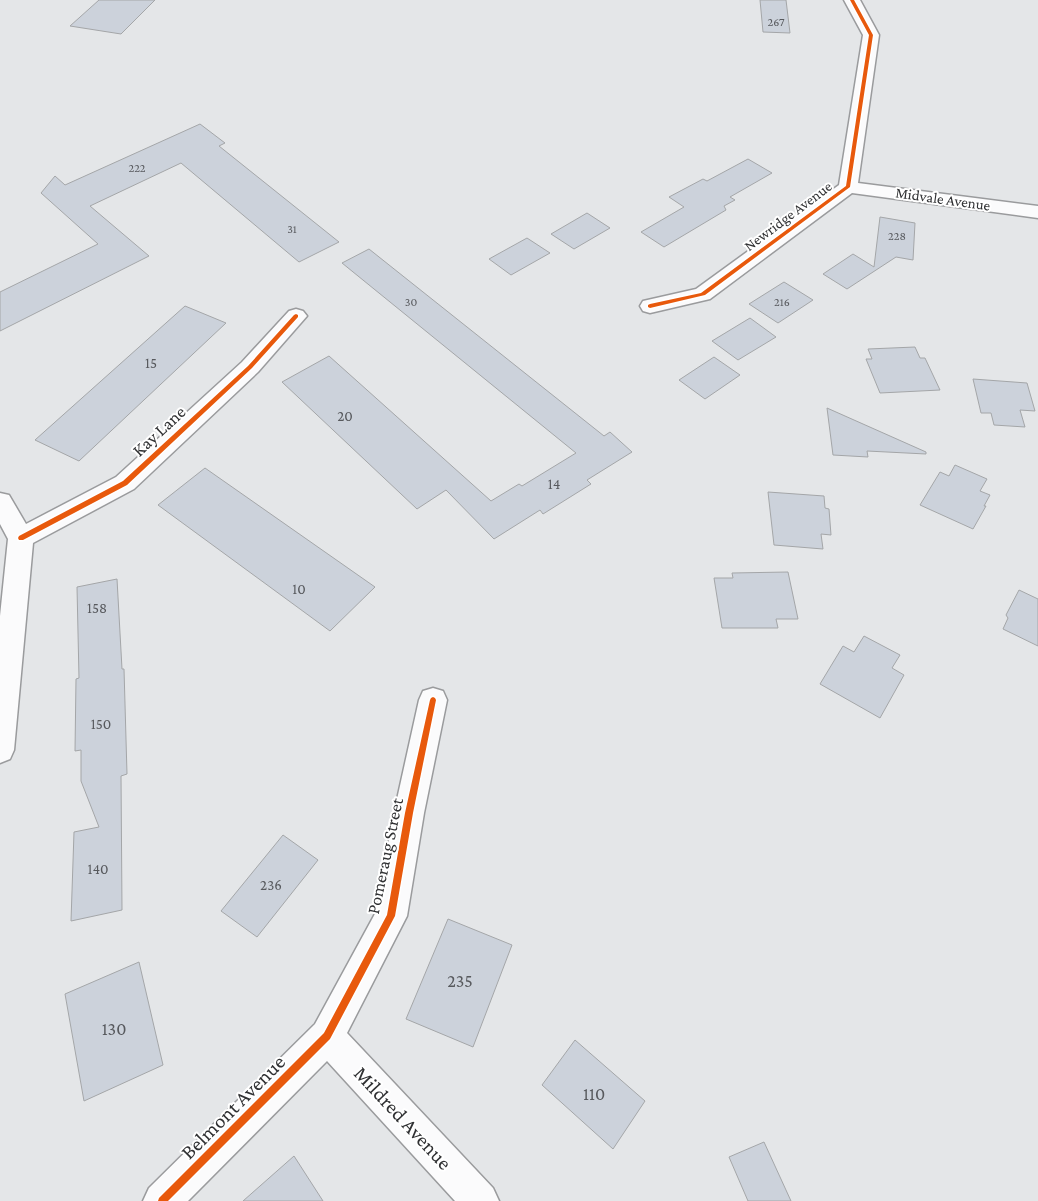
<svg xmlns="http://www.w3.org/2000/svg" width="1038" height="1201" viewBox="0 0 1038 1201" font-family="'Crimson Pro',serif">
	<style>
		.building { fill: #ccd2db; stroke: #a4a6a8 }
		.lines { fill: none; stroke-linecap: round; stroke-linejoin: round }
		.street-casing { stroke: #9a9b9d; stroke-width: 3 }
		.street { fill: #fbfbfc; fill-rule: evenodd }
		.cycleway-casing { stroke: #fff; stroke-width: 3 }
		.cycleway { fill: #e8590c; fill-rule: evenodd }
		.labels { text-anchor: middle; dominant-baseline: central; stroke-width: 4; stroke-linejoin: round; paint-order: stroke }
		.far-number-label { font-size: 12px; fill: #57595d }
		.far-street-label { font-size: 15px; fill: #303133; stroke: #fff }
		.number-label { font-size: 15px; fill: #57595d }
		.street-label { font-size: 18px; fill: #303133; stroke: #fff }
		.near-number-label { font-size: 18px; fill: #57595d }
		.near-street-label { font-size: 21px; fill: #303133; stroke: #fff }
	</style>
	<rect width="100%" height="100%" fill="#e4e6e8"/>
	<path class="building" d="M99 0H155L121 34 70 26Z
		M760 0H786L790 33 763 32Z
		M200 124 225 143 219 146 339 242 299 262 181 163 90 206 149 256 0 331V292L98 244 41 193 55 176 65 185Z
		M748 159 772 173 730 197 735 200 724 206 726 210 664 247 641 232 684 207 669 197 703 179 707 181Z
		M587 213 610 228 574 249 551 234Z
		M880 217 915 223 913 260 896 257 847 289 823 274 853 254 874 267Z
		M527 238 550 253 511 275 489 259Z
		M369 249 604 436 610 432 632 452 587 480 591 484 543 514 540 510 494 539 446 490 417 509 282 382 329 356 491 501 519 484 522 486 576 453 342 263Z
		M784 282 813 300 778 323 749 304Z
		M185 306 226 323 79 461 35 440Z
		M750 318 776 337 738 360 712 341Z
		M915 347 920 358H925L940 390 880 393 866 359H872L868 349Z
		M714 357 740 375 705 399 679 380Z
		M973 379 1027 383 1035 411 1020 410 1025 427 994 425 991 413H981Z
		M827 408 926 452V454L867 451 868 457 833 455Z
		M955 465 987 479 980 491 990 495 984 506H986L973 529 920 505 940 472 949 476Z
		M205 468 375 587 330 631 158 505Z
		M768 492 824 496 825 508 829 509 831 535 821 534 823 549 774 545Z
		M788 572 798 619H776L778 628H722L714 578H733L732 573Z
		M117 579 122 669H124L127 774 121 776 122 910 71 921 74 832 99 827 81 781V750L75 751 76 679 79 678 77 587Z
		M1019 590 1038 599V646L1003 629 1008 618 1006 615Z
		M864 636 900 655 892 668 904 675 880 718 820 684 843 646 854 652Z
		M283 835 318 860 257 937 221 911Z
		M448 919 512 945 473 1047 406 1019Z
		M139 962 163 1065 84 1101 65 994Z
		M575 1040 645 1101 613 1149 542 1085Z
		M764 1142 791 1201H748L729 1157Z
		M294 1156 323 1201H243Z"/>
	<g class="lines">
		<g class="street-casing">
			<path id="street" d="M844 0H860L879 35 858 183 1038 206V218L852 193 710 299 650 313 643 311 640 306 643 301 696 289 839 185 863 35Z
				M296 309 303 311 307 316 258 372 134 489 33 543 14 750 10 759 0 763V616L8 539 0 524V493L9 495 26 524 116 477 242 362 289 311Z
				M433 688 443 691 447 700 424 813 407 916 347 1033 493 1188 499 1201H455L327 1061 188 1201H143L149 1188 315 1024 376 912 394 813 419 700 423 691Z"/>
		</g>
		<use href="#street" class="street"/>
		<g class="cycleway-casing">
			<path id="cycleway" d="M850 0H854L873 35 850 187 705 295 650 308 648 307V305L650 304 701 293 846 186 869 35Z
				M296 314 298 315V317L252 368 127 485 23 540H19L18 538 19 536 123 481 248 366 294 315Z
				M433 697 435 698 436 700 413 813 395 916 330 1039 168 1201H158L159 1198 324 1033 387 915 405 813 430 700 431 698Z"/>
		</g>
		<use href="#cycleway" class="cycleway"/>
	</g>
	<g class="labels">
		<g class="far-number-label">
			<text x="776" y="22">267</text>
			<text x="137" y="168">222</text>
			<text x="292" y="229">31</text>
			<text x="897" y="236">228</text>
			<text x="411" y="302">30</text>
			<text x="782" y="302">216</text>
		</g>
		<g class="far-street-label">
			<text transform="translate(943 199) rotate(8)">Midvale Avenue</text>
			<text transform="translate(788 216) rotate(-37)">Newridge Avenue</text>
		</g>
		<g class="number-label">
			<text x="151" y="363">15</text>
			<text x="345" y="416">20</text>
			<text x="554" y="484">14</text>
			<text x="299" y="589">10</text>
			<text x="97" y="608">158</text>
			<text x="101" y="724">150</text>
			<text x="98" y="869">140</text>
			<text x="271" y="885">236</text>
		</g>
		<g class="street-label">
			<text transform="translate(159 431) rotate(-43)">Kay Lane</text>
			<text transform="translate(385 856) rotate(-78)">Pomeraug Street</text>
		</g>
		<g class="near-number-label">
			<text x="460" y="981">235</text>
			<text x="114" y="1029">130</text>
			<text x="594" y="1094">110</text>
		</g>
		<g class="near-street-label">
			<text transform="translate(233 1107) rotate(-45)">Belmont Avenue</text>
			<text transform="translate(403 1118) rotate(47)">Mildred Avenue</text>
		</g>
	</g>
</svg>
